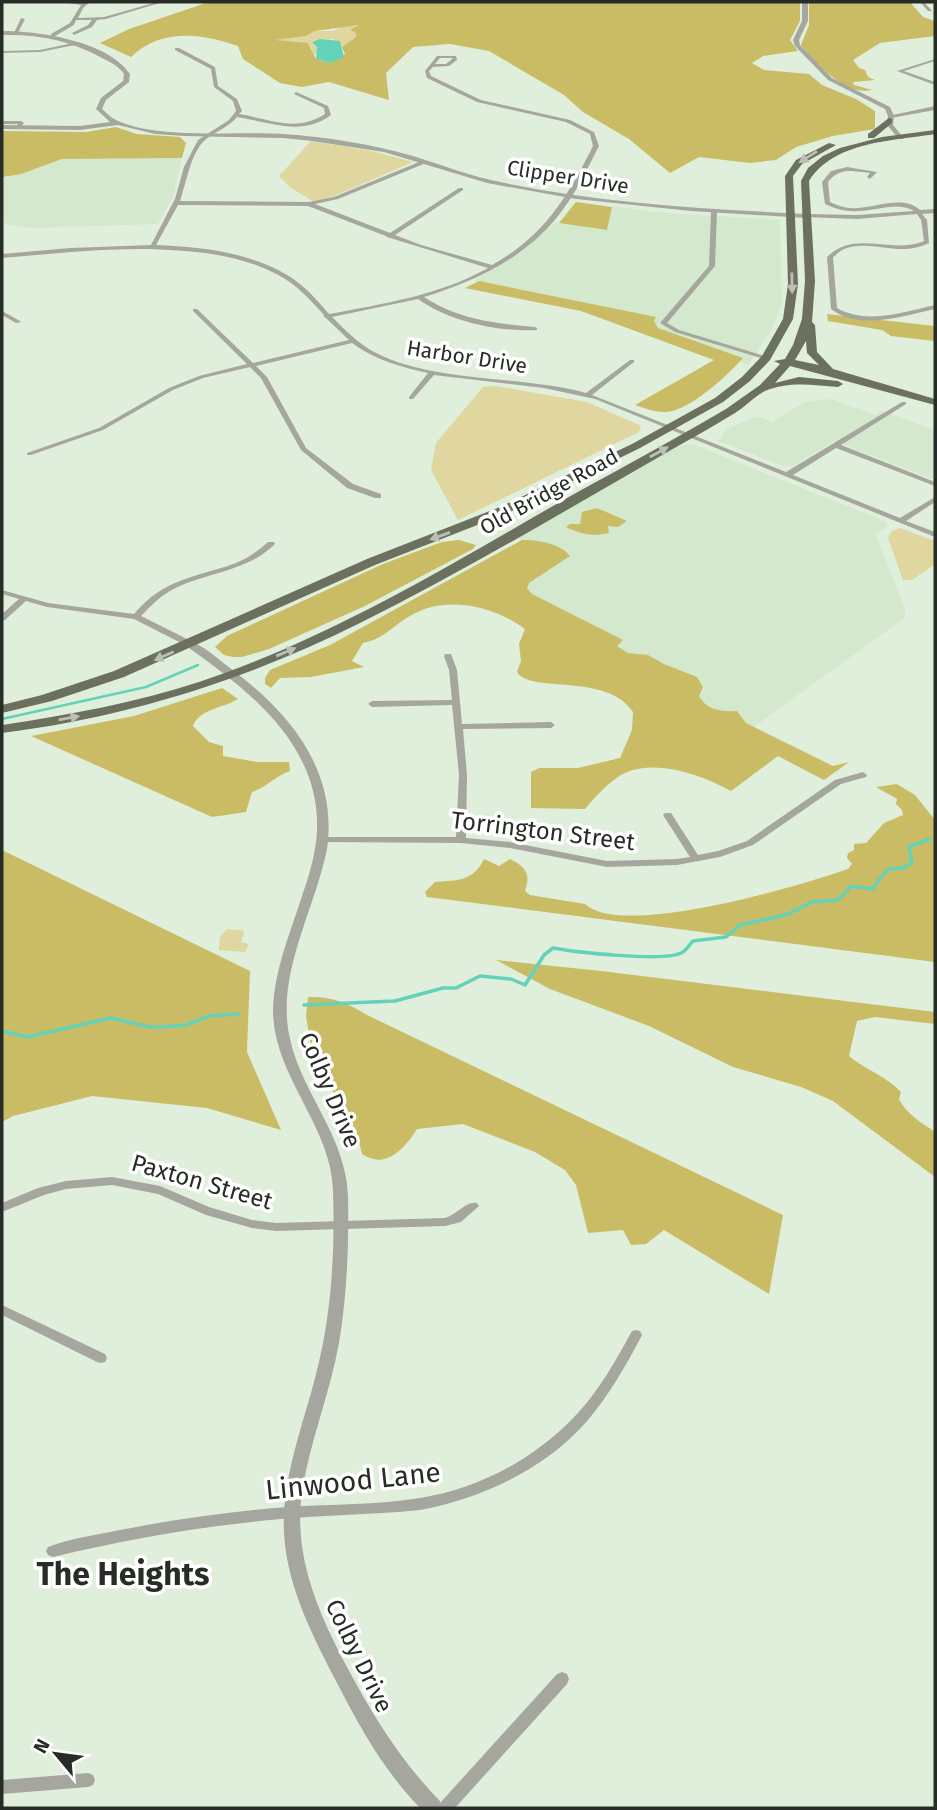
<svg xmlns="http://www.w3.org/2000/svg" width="937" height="1810" viewBox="0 0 937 1810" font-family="'Fira Sans',sans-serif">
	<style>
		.built { fill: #d4e8cd }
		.green { fill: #dfd79f }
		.forest { fill: #c9bc65; fill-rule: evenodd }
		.water { fill: #63d2b8 }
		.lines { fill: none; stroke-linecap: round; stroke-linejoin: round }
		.stream-far1 { stroke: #63d2b8; stroke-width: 2.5 }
		.stream { stroke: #63d2b8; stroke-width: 3.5 }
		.minor { fill: #a5a79e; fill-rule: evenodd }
		.tertiary { fill: #a5a79e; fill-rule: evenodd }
		.primary { fill: #6c705f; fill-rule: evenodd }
		.oneway { fill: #bdbfb7 }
		.labels { text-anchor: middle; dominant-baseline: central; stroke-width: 7; stroke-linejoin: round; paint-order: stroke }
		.far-street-label { font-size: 21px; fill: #272d26; stroke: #fff }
		.street-label { font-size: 24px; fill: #272d26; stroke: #fff }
		.near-street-label { font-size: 28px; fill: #272d26; stroke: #fff }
		.near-neighbourhood-label { font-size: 32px; font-weight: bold; fill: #272d26; stroke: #fff }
	</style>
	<rect width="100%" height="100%" fill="#e0efdb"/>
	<path class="built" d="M182 158 173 196 158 224 32 228 2 223V177L21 174 62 159Z
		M612 206 653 212 780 220 782 303 773 328 748 365 637 326 646 317 474 281 524 250 555 223 607 230Z
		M832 399 875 415 882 411 935 430V480L834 441 795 465 786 467 718 441 727 429 757 416 772 422 805 402Z
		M692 444 887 522V527L876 534 906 612 903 619 744 734 446 582 521 541 518 538 600 488 679 446Z"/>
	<path class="green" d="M343 26H360L350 30 356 33V37L342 47 333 39 312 41 317 47 316 55 311 52 312 48 308 44 276 40 306 36 315 31H333Z
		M311 141 372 151 413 162 332 197 314 202 291 188 279 176Z
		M496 386 587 402 641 426 639 432 458 520 431 470 436 443 483 387Z
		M900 528 935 541V564L912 580H903L888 538 892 531Z
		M227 929 242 930 244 933 241 942 249 944 245 952 219 950 220 937Z"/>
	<path class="forest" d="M209 2H800V21L790 40 798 51 763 56 752 63 764 70 809 74 822 85 856 99 875 111V129L833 136 796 147 776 160 750 163 699 157 670 173 629 139 583 112 564 95 489 51 450 44 413 47 386 73 389 100 329 82 302 87 280 83 243 59 238 46C202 33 160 28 131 57L100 43 129 29ZM359 25 350 30 356 33V37L342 47 345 54 330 63 316 59 308 43 276 40 306 36 315 31Z
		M809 2H910L923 17 935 21V36L880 43 853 60 859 68 865 70 868 77 875 80 853 82 854 85 872 90C845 96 817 64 801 45L809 25Z
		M116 127 137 134 180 137 186 143 182 158 62 159 21 174 2 177V131L86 132Z
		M576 202 612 207 607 230 559 223Z
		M479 281 656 317 654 321 658 328 743 358C728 375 694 406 672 411 659 414 647 409 635 405L714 360 581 311 465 288Z
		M827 314 935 326V341L891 336 882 330 828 321Z
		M597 508 627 521 618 527 608 526 609 533C592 537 581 534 566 527L570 524H580L582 512Z
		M459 540 476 545 473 549 365 606 269 649 242 657H233L224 655 215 647 227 636 383 564 442 542Z
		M522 540C536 539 562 544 570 556L529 583 527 588 532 594 623 640 617 646 628 653 648 655 664 664 697 677 703 687 699 696C706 710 722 712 737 711L746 723 833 766 849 762 824 780 778 756 731 791C702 775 653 757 621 775 608 783 595 797 585 809L531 808V772L539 768H578L620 758 632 730 633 712C607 672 530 694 517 672L521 661 519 644 525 629C494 606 445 594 410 616 394 625 382 640 363 643L352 661 364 667 311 677 280 678 271 688 265 684V678L270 670 330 645Z
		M222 688 238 699C224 708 199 709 193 726L209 742 223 746V756L257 762H289L290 771C274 777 267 787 252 792L246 812 212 817 31 736 134 716Z
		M897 784 915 795 935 820V962L427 897 425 892 435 882C457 880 473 882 484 859L499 866 510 859C526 867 531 874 525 891L530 895 585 904C621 939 803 885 848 869L852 864 847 858 848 853 854 850V844L866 843 884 823 903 815 902 810 896 804 897 799 876 787Z
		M2 850 250 971 247 1052 281 1130 207 1108 92 1096 13 1116 2 1122Z
		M496 960 601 971 935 1012V1024L875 1017 857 1021 849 1056C864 1069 888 1077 901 1092L899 1099C907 1115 921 1122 935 1132V1177L833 1101 801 1087 733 1067 649 1026 550 989Z
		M308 997C331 996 348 1003 367 1015L783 1215 769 1294 664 1230 646 1244 631 1245 623 1230 588 1233 576 1185 565 1170 535 1152 463 1124 417 1129C404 1149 386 1170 362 1154L356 1130 341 1109 311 1046 306 1016Z"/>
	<path class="water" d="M320 39 340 41 344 57 330 63 316 59 317 47 312 42Z"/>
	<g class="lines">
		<path class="stream-far1" d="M2 719 146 687 198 665"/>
		<path class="stream" d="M304 1005 395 1001 443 988H456L480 976 511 979 525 985 544 955 553 948C575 952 663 962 681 953 686 951 690 944 693 941L726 937 740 925 786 915 812 902 838 900 851 886 872 889 888 869 903 868 912 862 909 847 930 839
			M2 1031 27 1037 111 1018 150 1027H163L186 1025 209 1016 239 1014"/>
		<path class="minor" d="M61 2H90L83 8 78 18 104 17 157 2H163L106 19 97 20 92 27 74 35 72 33 88 25 92 20H76L74 25 55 36H51V34L70 23 81 5Z
			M920 2H924L932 11H928Z
			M21 18 25 19 18 33H14Z
			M78 42 80 44 40 52 2 53V51L40 50Z
			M175 48H179L215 67 218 86 237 99 242 111 239 114C270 119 296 133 325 114L324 108 294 94 296 92 328 106 331 115C302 137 269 122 237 117 229 127 216 131 205 140 191 152 186 184 180 201L309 202 334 197 424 160 427 162 426 163 338 199 315 204 390 233 459 188H463V190L395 235 421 245 492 265C544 236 567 198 593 146L590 134 566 122 477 102 427 78 425 71 437 56H456L457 60 449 66 433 67 429 71 431 76 481 100 570 120 594 132 599 146C588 167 578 189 564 208 530 256 478 280 424 297 460 320 494 323 535 327L537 328V330C499 332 450 322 418 299L332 317C345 330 358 343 374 352 433 383 519 375 586 393L630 360H634V362L592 395 786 472 902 402H906V404L841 445 935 482V486L836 448 793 475 900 518 935 497V502L906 521 935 532V537L595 399 544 388 434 375 413 399H409V397L428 373C401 367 375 360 352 343L256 366 267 377 306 448 353 484 381 494V498H375L347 488 301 450 261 378 250 367 203 378 173 390 103 430 31 455H27V453L99 428 169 388 199 376 247 364 193 311V309H197L253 363 349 340 326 318 324 317V315C312 302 300 288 285 279 244 254 197 251 151 249 102 248 51 254 2 258V254L70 248 151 245 175 199 184 167 198 140 229 120 236 111 233 101 214 87 211 69 175 50ZM440 58H452V59L446 64H435ZM178 205 308 206 386 236 387 237 488 268C440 295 383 304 329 314 317 300 305 286 289 276 249 252 202 247 156 245Z
			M935 59V61L904 71 935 82V85L897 71Z
			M935 106V110L891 118 888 116Z
			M2 121H21L24 123 19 129 16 127 18 124H2Z
			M847 167 877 172 870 179 867 177 870 173C852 171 840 167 828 182L830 202C839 206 847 209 858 208 878 207 903 195 920 210L935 209V213L922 214 927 220 929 243C920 247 912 249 902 249 884 249 859 241 842 250 840 251 834 257 833 257L837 308C867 325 904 312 935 305V309C903 316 860 331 831 309L827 257C855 229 891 255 924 241L921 220 917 214 857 219 804 217V215L806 214 857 215 914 211C896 201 878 211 858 211 846 212 836 209 825 204L822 182 831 171Z
			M714 210 717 212 715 266 667 323 679 330 768 357V359H764L675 332 660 323 709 266 711 212Z
			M2 311 20 321 21 322 16 323 2 315Z
			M268 542H274L275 544C246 573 204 572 170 591 158 598 150 607 141 616L193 642V646H187L134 619 47 607 26 601 5 620H2V614L19 599 2 594V590L48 603 134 614C143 604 151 596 163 589 185 576 212 572 236 563 248 558 258 551 268 542Z
			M445 654H451L457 670 462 724 551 722 555 725 551 728 463 729 467 775 466 838 510 842 607 861 677 859 690 857 663 815 665 813H671L698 855 718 851 747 841 835 780 863 772 867 775 866 777 841 784 753 845 720 857 677 865 607 867 510 848 461 843 319 842 317 840 322 837H456L459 775 452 705 372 707 368 704 372 701 452 700 449 670 444 656Z
			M112 1177 160 1186 209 1207 252 1220 276 1223 445 1218C458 1214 466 1201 477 1203L479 1206 461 1222 445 1226 276 1231 252 1228 206 1215 158 1194 112 1185 66 1189 44 1195 2 1212V1203L38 1188 66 1181Z
			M2 1305 105 1354 107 1358 105 1362 101 1363 97 1362 2 1315Z
			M636 1330 640 1331 642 1335 640 1339C625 1367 609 1395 588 1420 546 1469 482 1498 420 1510 370 1515 320 1515 270 1520 197 1527 124 1540 53 1557L48 1555 46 1551 48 1547C71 1538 97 1535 120 1530 176 1519 232 1511 288 1507 332 1504 377 1505 420 1498 479 1489 536 1458 576 1415 599 1391 616 1360 632 1331Z
			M562 1672 567 1674 569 1679 567 1684 455 1808H438L440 1803 557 1674Z
			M88 1773 93 1775 95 1780 93 1785 88 1787 2 1794V1780Z"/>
		<path class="tertiary" d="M802 2H808V21L799 40 800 45 832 78 890 107 894 116 893 125 904 138 903 139H899L887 125 888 116 885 109 828 80 795 46 793 40 802 21Z
			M2 31C39 31 108 41 130 74L129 82 106 100 102 109C106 112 110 117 114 119 153 140 237 131 283 134 327 137 371 144 413 156 442 165 470 176 500 182 601 203 704 209 806 214L810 216 806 218 691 211 576 199 487 183 384 152 312 141 283 138 184 136 155 134 118 125 80 130 2 129V125L80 126 110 122 96 109 101 98 123 81 124 74C119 66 110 62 102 58 70 40 38 34 2 35Z
			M190 641C204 646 218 659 230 668 290 713 338 770 327 849 315 910 275 975 290 1039 302 1094 346 1136 348 1196 349 1244 347 1295 339 1343 330 1393 310 1441 302 1492 293 1556 318 1612 347 1667 373 1716 401 1761 440 1801L442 1808H420C384 1771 359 1726 336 1681 305 1621 275 1562 286 1493 292 1448 309 1406 319 1362 332 1307 335 1247 333 1190 331 1125 273 1076 273 1010 274 970 291 931 303 893 310 873 316 852 317 830 320 745 250 691 186 646V642Z"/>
		<path class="primary" d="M889 118 892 119V123L874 138H868V134Z
			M935 130V134C893 141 834 141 809 181L815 281 812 322 815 325 817 352 833 369 935 399V405L790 366 775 383 799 377 838 381 843 384 838 387C814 385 788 381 765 391 755 396 745 407 735 413 714 426 692 438 671 450 568 509 466 570 360 623 246 680 128 717 2 733V725C68 715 134 703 199 682 316 643 425 580 532 518 596 481 662 447 726 409L760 385 780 364 774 361 785 359 793 345 802 319 805 281 801 181 808 168 823 156 840 148 882 137ZM806 341 807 353 819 365 795 360Z
			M829 143 836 145 802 164 793 176 798 284 793 319 770 360 750 381 723 402 640 448 508 513 375 565 124 677 52 701 2 713V705L42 695 114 671 367 559 500 507 632 444 715 398 742 377 762 356 783 319 788 284 785 176 796 160Z"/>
	</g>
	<defs><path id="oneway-solid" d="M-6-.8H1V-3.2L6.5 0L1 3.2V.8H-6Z" transform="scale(1.75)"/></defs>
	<g class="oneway">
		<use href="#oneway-solid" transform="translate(808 157) rotate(148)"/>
		<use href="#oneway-solid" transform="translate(792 283) rotate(89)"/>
		<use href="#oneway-solid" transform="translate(659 452) rotate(-29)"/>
		<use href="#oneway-solid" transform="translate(440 536) rotate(160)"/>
		<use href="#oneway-solid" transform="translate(286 652) rotate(-23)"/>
		<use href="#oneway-solid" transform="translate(164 656) rotate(156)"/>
		<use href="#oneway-solid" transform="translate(69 718) rotate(-10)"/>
	</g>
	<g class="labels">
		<g class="far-street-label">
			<text transform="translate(568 177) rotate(9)">Clipper Drive</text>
			<text transform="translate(467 357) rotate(9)">Harbor Drive</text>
			<text transform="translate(549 492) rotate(-29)">Old Bridge Road</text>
		</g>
		<g class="street-label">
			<text transform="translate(543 831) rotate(7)">Torrington Street</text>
			<text transform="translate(330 1090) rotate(67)">Colby Drive</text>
			<text transform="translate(202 1182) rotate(16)">Paxton Street</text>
			<text transform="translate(359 1656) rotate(64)">Colby Drive</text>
		</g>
		<g class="near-street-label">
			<text transform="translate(353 1481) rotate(-6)">Linwood Lane</text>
		</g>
		<g class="near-neighbourhood-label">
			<text x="123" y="1574">The Heights</text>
		</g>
	</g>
	<rect width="937" height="1810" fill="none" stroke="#272d26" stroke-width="7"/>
	<g transform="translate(56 1754) rotate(299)" stroke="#ffffff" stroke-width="5" paint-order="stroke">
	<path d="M0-5L12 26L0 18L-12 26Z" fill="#272d26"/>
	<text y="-10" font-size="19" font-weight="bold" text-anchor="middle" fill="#272d26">N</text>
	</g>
</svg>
